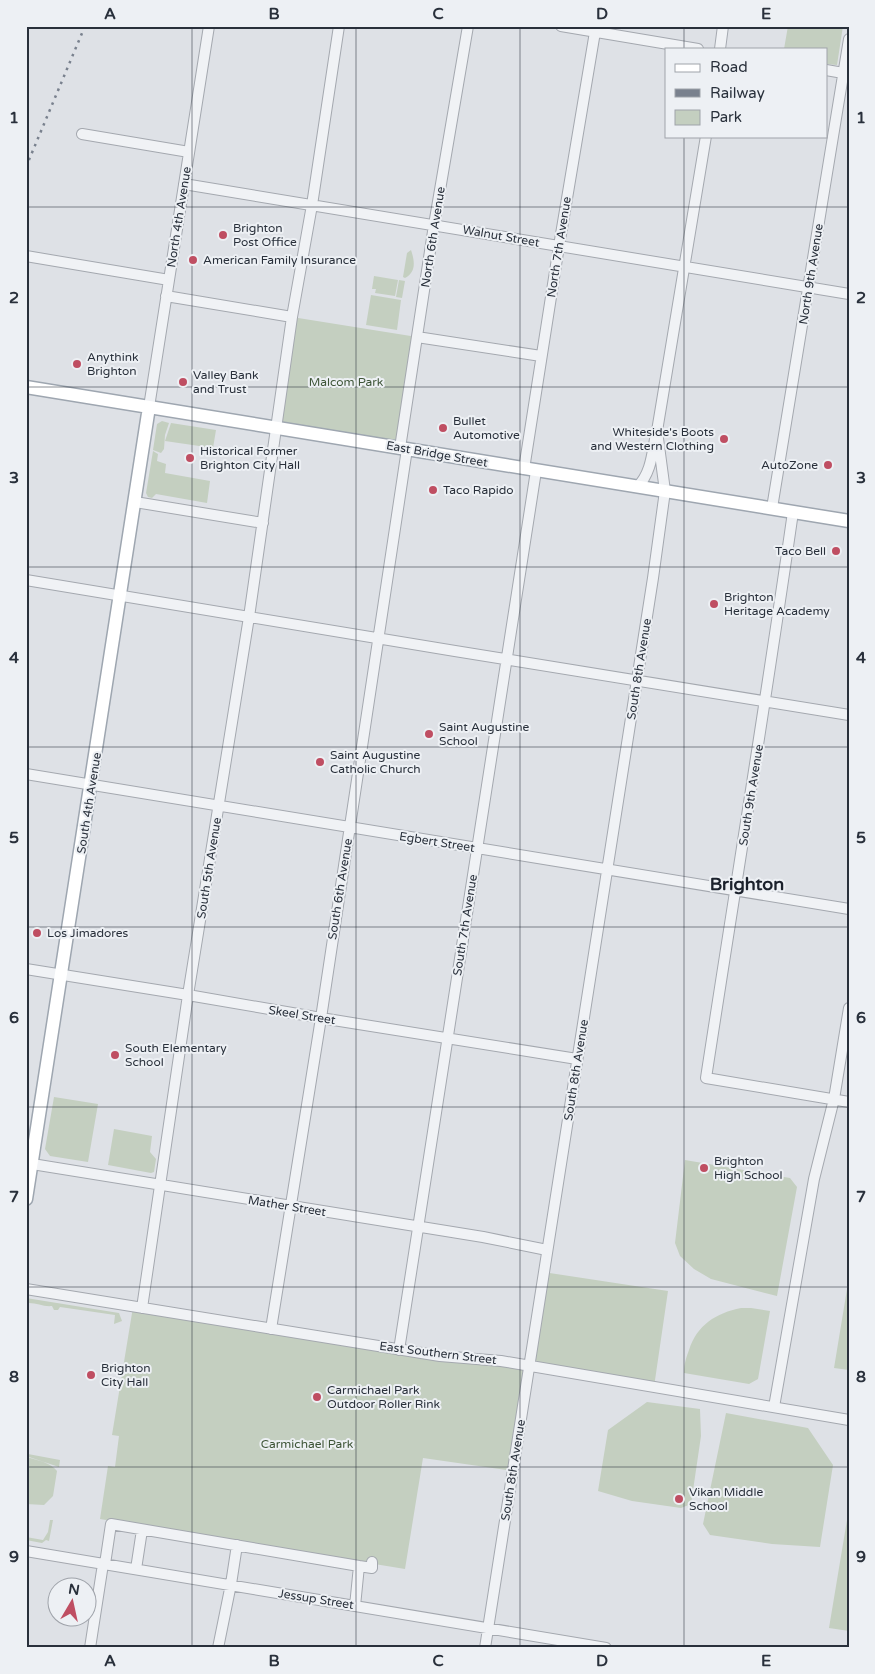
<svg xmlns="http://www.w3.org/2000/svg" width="875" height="1674" viewBox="0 0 875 1674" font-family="'Varela Round',sans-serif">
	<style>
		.green { fill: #c4cfc0 }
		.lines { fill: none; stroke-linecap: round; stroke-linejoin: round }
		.minor-casing { stroke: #a4a8af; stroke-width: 12 }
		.major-casing { stroke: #9ea6b0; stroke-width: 15 }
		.minor { stroke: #f0f2f5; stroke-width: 10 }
		.major { stroke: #fff; stroke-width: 12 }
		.rail { stroke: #79818e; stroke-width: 2.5; stroke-dasharray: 2.5 5; stroke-linecap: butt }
		.grid { fill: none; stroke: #29303b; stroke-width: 1; stroke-opacity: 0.55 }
		.poi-dot { fill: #bf4e62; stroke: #edf0f4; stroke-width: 2 }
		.labels { text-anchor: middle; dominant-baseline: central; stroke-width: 4; stroke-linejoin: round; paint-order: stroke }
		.street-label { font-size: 12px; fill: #29303b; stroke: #edf0f4 }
		.poi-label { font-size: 12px; fill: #29303b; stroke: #edf0f4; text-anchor: start }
		.park-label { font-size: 12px; fill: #3e5538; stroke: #edf0f4 }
		.district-label { font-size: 18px; font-weight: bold; fill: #1b212c; stroke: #edf0f4 }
		.neatline { fill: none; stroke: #29303b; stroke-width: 2 }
		.grid-label { font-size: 16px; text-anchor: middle; font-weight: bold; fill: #29303b }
	</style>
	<rect width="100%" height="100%" fill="#dee1e6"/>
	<path class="green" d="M788 26H843L837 65 826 64V49H784Z
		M411 250C415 262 416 272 405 278L403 277 407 253Z
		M374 276 398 280 395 296 375 293 376 289H372Z
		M399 280 405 281 402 298 396 297Z
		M371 295 401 300 397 330 366 325Z
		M292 317 417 337 400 448 276 427Z
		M162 421 169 423 165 435 164 449 161 453 153 450 157 424Z
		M171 423 216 430 213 448 165 441Z
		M153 451 158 454 157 461 166 464 165 473 210 481 207 503 156 494 152 498 148 497 146 493Z
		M54 1097 98 1104 88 1162 50 1156 45 1149Z
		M114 1129 152 1136 150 1152 156 1159 154 1172 151 1173 108 1165Z
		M685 1160 790 1178 797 1187 777 1296 711 1279 694 1269 680 1256 675 1243Z
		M543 1272 668 1291 654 1387 529 1366 513 1471 423 1458 405 1569 100 1519 108 1466 115 1467 119 1436 112 1435 133 1307 529 1366Z
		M849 1277V1370L834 1368Z
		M26 1298 119 1313 122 1321 114 1324 115 1315 60 1307 58 1310H54L52 1306C44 1307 37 1303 29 1303L26 1306Z
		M741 1308H751L770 1311 758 1379 749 1384 684 1373C684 1364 686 1358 689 1350 697 1325 716 1313 741 1308Z
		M647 1402 700 1409 701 1436 691 1504 681 1508 632 1501 598 1491 608 1430Z
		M726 1413 808 1428 833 1465 820 1547 772 1544 710 1535 703 1524Z
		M26 1451 28 1454 60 1460 59 1467 26 1456Z
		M26 1457C37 1460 50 1462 57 1471L53 1496 44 1505 26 1504Z
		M849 1508V1631L829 1628Z
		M50 1520H53L49 1541 46 1540 42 1543 26 1540V1537L43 1540 48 1532Z"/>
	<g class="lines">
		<g class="minor-casing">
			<path id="minor" d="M561 26 698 49
				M720 49 723 26
				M826 70 849 74
				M82 134 189 152
				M184 184 849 294
				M26 256 169 280
				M166 296 292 317
				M417 337 541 356
				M149 407 209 26
				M400 448 434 225 468 26
				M524 469 559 246 596 26
				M637 487C650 475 652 456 655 439
				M135 502 263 523
				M772 508 849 39
				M793 512C766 701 735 889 706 1078L849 1102
				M26 580 455 651 849 715
				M26 774 849 909
				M26 969 188 995 321 1018 577 1059
				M26 1163 483 1237 547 1250
				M26 1289 440 1356 501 1361 849 1420
				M142 1308 188 995 249 617 292 317 312 205 339 26
				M271 1329 321 1018 407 449
				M399 1350 536 471
				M774 1407 814 1179 834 1099 849 1008
				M26 1551 606 1648
				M105 1564 111 1524 359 1566
				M136 1569 142 1530
				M355 1606 359 1566 372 1568V1562
				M90 1648 103 1564
				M218 1648 231 1584 237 1545
				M485 1648 653 578 665 491 657 431 706 136"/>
		</g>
		<g class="major-casing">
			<path id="major" d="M26 387 849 521
				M26 1199 149 407"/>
		</g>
		<use href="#minor" class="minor"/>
		<use href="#major" class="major"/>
		<path class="rail" d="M26 167 85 26"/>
	</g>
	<path class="grid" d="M192 26V1648M356 26V1648M520 26V1648M684 26V49M684 136V1648M26 207H849M26 387H849M26 567H849M26 747H849M26 927H849M26 1107H849M26 1287H849M26 1467H849"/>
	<g class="poi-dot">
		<circle cx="223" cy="235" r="5"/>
		<circle cx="193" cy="260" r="5"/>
		<circle cx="77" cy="364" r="5"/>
		<circle cx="183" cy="382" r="5"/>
		<circle cx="443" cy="428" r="5"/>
		<circle cx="724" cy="439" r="5"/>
		<circle cx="190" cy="458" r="5"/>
		<circle cx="828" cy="465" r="5"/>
		<circle cx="433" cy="490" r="5"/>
		<circle cx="836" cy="551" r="5"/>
		<circle cx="714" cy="604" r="5"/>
		<circle cx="429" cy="734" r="5"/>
		<circle cx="320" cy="762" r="5"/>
		<circle cx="37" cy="933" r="5"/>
		<circle cx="115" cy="1055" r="5"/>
		<circle cx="704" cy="1168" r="5"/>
		<circle cx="91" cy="1375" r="5"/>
		<circle cx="317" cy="1397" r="5"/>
		<circle cx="679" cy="1499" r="5"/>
	</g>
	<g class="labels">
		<g class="street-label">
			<text transform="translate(179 217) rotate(-81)">North 4th Avenue</text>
			<text transform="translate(501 236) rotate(10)">Walnut Street</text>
			<text transform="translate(433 237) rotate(-81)">North 6th Avenue</text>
			<text transform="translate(559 247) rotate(-81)">North 7th Avenue</text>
			<text transform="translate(811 274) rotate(-81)">North 9th Avenue</text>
			<text transform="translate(437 454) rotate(10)">East Bridge Street</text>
			<text transform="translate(639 669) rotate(-81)">South 8th Avenue</text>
			<text transform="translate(751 795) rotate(-81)">South 9th Avenue</text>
			<text transform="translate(89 803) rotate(-81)">South 4th Avenue</text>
			<text transform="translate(437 842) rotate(9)">Egbert Street</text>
			<text transform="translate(209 868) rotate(-81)">South 5th Avenue</text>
			<text transform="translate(340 889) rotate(-81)">South 6th Avenue</text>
			<text transform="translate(465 925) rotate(-81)">South 7th Avenue</text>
			<text transform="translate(302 1015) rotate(9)">Skeel Street</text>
			<text transform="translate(576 1070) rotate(-81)">South 8th Avenue</text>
			<text transform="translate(287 1206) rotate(9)">Mather Street</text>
			<text transform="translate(438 1353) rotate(7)">East Southern Street</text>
			<text transform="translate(513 1470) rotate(-81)">South 8th Avenue</text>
			<text transform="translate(316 1599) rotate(9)">Jessup Street</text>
		</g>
		<g class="poi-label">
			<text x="233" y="228">Brighton<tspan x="233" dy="14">Post Office</tspan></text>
			<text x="203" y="260">American Family Insurance</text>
			<text x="87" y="357">Anythink<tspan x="87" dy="14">Brighton</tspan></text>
			<text x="193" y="375">Valley Bank<tspan x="193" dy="14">and Trust</tspan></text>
			<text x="453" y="421">Bullet<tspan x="453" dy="14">Automotive</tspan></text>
			<text x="714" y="432" text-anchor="end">Whiteside's Boots<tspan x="714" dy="14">and Western Clothing</tspan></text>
			<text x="200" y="451">Historical Former<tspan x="200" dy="14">Brighton City Hall</tspan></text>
			<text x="818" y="465" text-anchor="end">AutoZone</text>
			<text x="443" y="490">Taco Rapido</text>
			<text x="826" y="551" text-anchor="end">Taco Bell</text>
			<text x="724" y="597">Brighton<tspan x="724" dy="14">Heritage Academy</tspan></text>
			<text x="439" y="727">Saint Augustine<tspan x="439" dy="14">School</tspan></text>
			<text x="330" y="755">Saint Augustine<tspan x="330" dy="14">Catholic Church</tspan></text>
			<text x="47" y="933">Los Jimadores</text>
			<text x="125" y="1048">South Elementary<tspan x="125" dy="14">School</tspan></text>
			<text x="714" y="1161">Brighton<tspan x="714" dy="14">High School</tspan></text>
			<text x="101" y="1368">Brighton<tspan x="101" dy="14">City Hall</tspan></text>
			<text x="327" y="1390">Carmichael Park<tspan x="327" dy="14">Outdoor Roller Rink</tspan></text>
			<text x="689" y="1492">Vikan Middle<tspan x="689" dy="14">School</tspan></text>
		</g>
		<g class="park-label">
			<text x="346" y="382">Malcom Park</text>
			<text x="307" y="1444">Carmichael Park</text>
		</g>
		<g class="district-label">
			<text x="747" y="884">Brighton</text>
		</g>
	</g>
	<rect width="875" height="1674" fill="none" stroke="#edf0f4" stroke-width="55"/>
	<rect x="665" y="48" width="162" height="90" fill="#edf0f4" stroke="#9fa3aa"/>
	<rect x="675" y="64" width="25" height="8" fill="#ffffff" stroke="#9fa3aa"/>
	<text x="710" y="72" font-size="15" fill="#29303b">Road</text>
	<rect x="675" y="89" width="25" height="8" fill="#79818e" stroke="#9fa3aa"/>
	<text x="710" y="98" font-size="15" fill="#29303b">Railway</text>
	<rect x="675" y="110" width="25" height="15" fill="#c4cfc0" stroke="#9fa3aa"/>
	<text x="710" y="122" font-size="15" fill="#29303b">Park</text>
	<g transform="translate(72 1602) rotate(9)"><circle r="24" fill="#edf0f4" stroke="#9fa3aa"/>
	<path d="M0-4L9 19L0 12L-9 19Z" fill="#bf4e62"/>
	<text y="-8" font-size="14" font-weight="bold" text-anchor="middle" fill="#29303b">N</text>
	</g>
	<rect x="28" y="28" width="820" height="1618" class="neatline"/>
	<g class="grid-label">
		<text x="110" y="19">A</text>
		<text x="274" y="19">B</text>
		<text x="438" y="19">C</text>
		<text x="602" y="19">D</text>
		<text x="766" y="19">E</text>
		<text x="14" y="123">1</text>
		<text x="861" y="123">1</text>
		<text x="14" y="303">2</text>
		<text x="861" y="303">2</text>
		<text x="14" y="483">3</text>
		<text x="861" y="483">3</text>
		<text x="14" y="663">4</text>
		<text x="861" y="663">4</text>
		<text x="14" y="843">5</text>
		<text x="861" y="843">5</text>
		<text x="14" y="1023">6</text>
		<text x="861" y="1023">6</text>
		<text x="14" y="1202">7</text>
		<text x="861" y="1202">7</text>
		<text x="14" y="1382">8</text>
		<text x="861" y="1382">8</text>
		<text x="14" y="1562">9</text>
		<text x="861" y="1562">9</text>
		<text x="110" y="1666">A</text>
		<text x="274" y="1666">B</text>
		<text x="438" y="1666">C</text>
		<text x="602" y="1666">D</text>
		<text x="766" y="1666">E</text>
	</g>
</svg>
